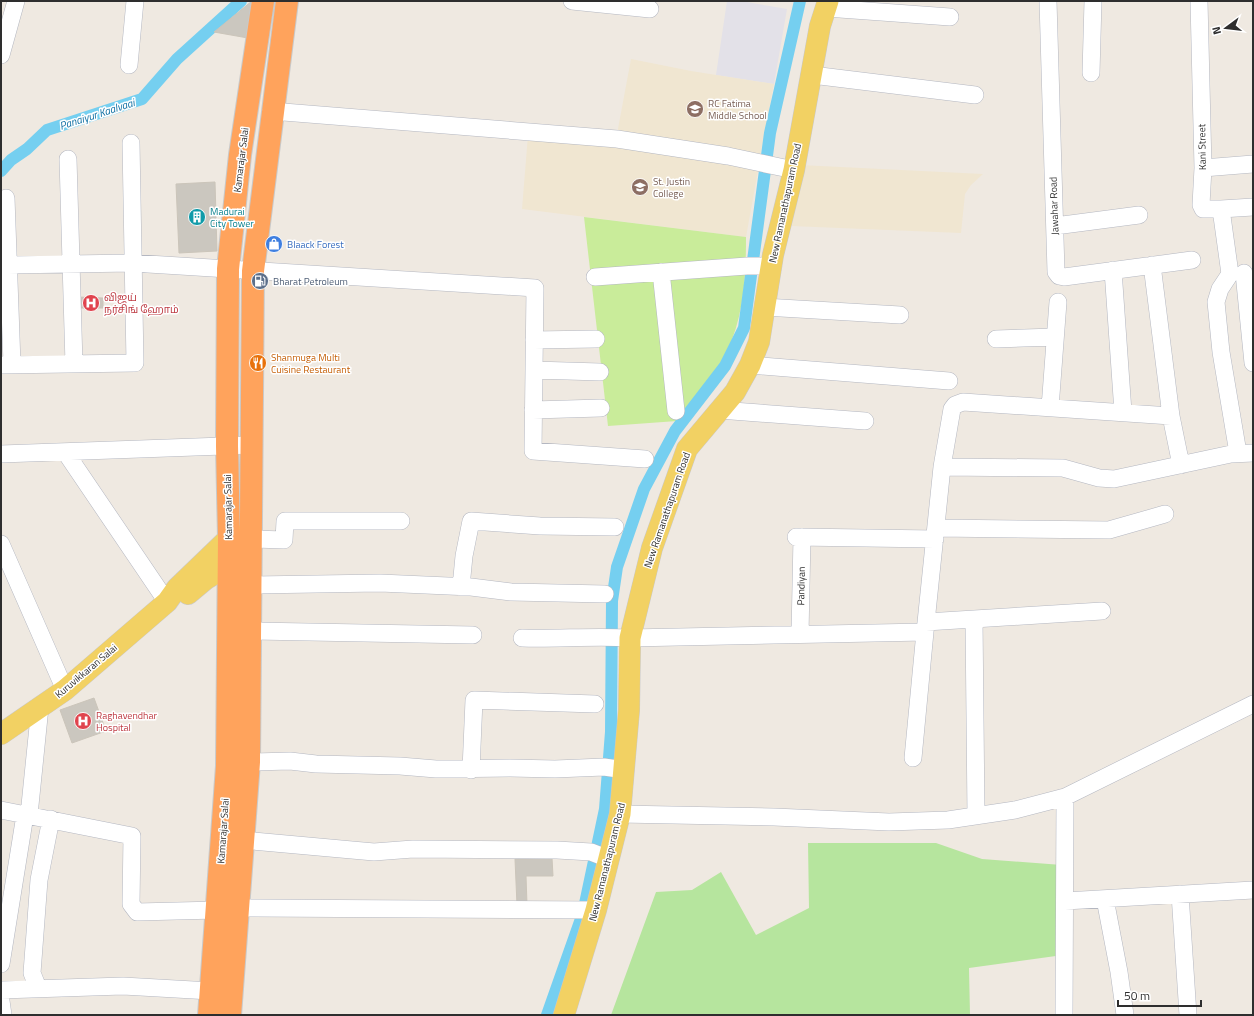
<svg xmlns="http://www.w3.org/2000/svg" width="1254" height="1016" viewBox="0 0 1254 1016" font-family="'Titillium Web','Noto Sans Tamil',sans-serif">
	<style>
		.industrial { fill: #e3e1e8 }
		.education { fill: #f0e6d1 }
		.green { fill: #b6e59e }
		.pitch { fill: #c9ec9a }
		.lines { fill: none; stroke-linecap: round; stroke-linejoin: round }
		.canal { stroke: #75cff0; stroke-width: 12 }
		.building { fill: #cbc7bf; stroke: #cbc5ba }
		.minor-casing { stroke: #b4b7c1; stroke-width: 18 }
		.major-casing { stroke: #c9c9c9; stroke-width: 22 }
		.highway-casing { stroke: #c9c9c9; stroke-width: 24 }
		.minor { stroke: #fff; stroke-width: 17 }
		.major { stroke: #f2d163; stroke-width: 21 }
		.highway { stroke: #ffa35c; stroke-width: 22 }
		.labels { text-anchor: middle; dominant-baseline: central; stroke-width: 3; stroke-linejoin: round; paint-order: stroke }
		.education-label { font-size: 10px; fill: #785e54; stroke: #fff; text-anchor: start }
		.street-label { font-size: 10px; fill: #2e2e2e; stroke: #fff }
		.culture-label { font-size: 10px; fill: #0d838f; stroke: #fff; text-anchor: start }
		.shop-label { font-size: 10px; fill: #366cbe; stroke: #fff; text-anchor: start }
		.service-label { font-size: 10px; fill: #4e5e75; stroke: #fff; text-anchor: start }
		.health-label { font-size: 10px; fill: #be3a42; stroke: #fff; text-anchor: start }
		.food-label { font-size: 10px; fill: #c56008; stroke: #fff; text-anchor: start }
		.water-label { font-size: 11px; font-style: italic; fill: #0d6fa3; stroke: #fff }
	</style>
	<rect width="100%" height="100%" fill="#efe9e1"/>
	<path class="industrial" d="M727 1H741L787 9 774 84 716 75Z"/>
	<path class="education" d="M631 59 691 71 774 84 760 157 617 134Z
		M528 135 759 165 746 237 522 209Z
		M800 165 983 174 971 185 965 194 961 233 791 226Z"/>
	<path class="green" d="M808 843H936L982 859 1062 865 1063 955 969 968 970 1015H611L656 892 692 890 721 872 756 935 809 908Z"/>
	<path class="pitch" d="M584 217 746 237C746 278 744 316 726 354 715 378 693 400 677 421L608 426Z"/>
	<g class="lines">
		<path class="canal" d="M1 171 11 160 27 149 47 130 142 99 177 59 241 1
			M547 1015 583 913 605 809 611 732 612 601 617 567 644 489 675 431 725 366 744 328 770 133 800 1"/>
	</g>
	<path class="building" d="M252 1 248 38 214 32Z
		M215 182 217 251 179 253 176 184Z
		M78 297 103 298V308H78Z
		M94 698 106 731 72 743 60 710Z
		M552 858 553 876H526L527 905H517L515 859Z"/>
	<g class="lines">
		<g class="minor-casing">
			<path id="minor" d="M572 1 650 9
				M1048 1 1056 272 1059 276 1064 277 1192 260
				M1199 1 1203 168 1201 205 1203 209H1221L1230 274
				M826 8 950 17
				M1 55 16 1
				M129 65 135 1
				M1091 73 1093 1
				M812 75 975 95
				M271 111 617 139 728 156 794 170
				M68 159 74 364
				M1203 168 1253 164
				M6 198 12 364
				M1221 209 1253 207
				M1055 226 1139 215
				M8 265 132 263 535 288 533 451 645 459
				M1152 265 1171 416
				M1113 270 1123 412
				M661 272 676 411
				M1244 273 1253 363
				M1230 274 1220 289 1216 302 1221 352 1238 453
				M595 277 747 266H771
				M764 307 900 315
				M996 339 1055 337
				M534 340 596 339
				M1 365 135 363 131 143
				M750 365 949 381
				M534 370 600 372
				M1050 408 1058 302
				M533 410 601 408
				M719 410 865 421
				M66 453 167 602
				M1 454 251 445
				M942 467 952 409 955 405 963 402 1171 416 1181 465
				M936 528 1109 530 1165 514
				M796 537 935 539
				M250 539 284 540 285 521H401
				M1 544 65 690
				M240 578 249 585 380 583 471 587 511 592 605 594
				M461 587 464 556 471 521 540 526 615 527
				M974 619 976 816
				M926 622 1102 611
				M249 631 473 635
				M800 634 802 537
				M522 638C558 639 594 636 630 638L925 632 942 467 1063 468 1099 478 1114 479 1231 454 1253 453
				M913 758 925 632
				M249 762 290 761 316 764 400 766 436 769 510 768 555 769 604 767 625 770
				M471 770 474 700 595 704
				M1 810 132 836 131 904 137 912 217 910
				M620 814 774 817 889 822 948 820 1015 810 1065 797 1253 704
				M29 815 40 707
				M242 840 374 852 413 849 557 850 591 852 609 859
				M1180 894 1188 1015
				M1105 899 1119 972 1125 1015
				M1065 901 1253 890
				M239 908 596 910
				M1 964 25 815
				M38 988 32 973 39 880 51 819
				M1 990 123 986 211 991
				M1 1001 3 1015
				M1064 1015 1065 797"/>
		</g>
		<g class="major-casing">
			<path id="major" d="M188 594 206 579 218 572 229 569 242 560
				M1 734 65 690 167 602 177 588 229 538 242 536
				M564 1015 596 910 620 814 629 710 630 638 652 548 687 449 735 392 750 365 759 342 773 255 794 170 820 26 828 1"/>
		</g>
		<g class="highway-casing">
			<path id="highway" d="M209 1015 227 766 229 538 227 446 228 269 240 155 263 1
				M230 1015 249 762 253 271 287 1"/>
		</g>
		<use href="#minor" class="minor"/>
		<use href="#major" class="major"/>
		<use href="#highway" class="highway"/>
	</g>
	<defs>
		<g id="school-disc" transform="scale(0.9)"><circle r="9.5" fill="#8d6e63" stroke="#fff"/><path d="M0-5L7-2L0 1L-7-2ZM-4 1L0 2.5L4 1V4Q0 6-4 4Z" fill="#fff"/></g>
		<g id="building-disc" transform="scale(0.9)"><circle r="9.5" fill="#0f9aa8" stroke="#fff"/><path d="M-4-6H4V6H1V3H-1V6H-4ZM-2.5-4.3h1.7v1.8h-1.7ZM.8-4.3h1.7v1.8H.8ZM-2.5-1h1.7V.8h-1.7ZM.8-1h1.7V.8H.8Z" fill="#fff"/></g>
		<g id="shop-disc" transform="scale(0.9)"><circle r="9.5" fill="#3f7fe0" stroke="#fff"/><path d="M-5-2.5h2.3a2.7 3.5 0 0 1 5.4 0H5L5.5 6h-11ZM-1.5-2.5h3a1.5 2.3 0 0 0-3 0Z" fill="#fff"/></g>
		<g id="fuel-disc" transform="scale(0.9)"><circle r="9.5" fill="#5c6f8a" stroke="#fff"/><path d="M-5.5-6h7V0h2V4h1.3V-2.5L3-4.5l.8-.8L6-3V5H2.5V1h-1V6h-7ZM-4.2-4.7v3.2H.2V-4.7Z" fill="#fff"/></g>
		<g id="hospital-disc" transform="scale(0.9)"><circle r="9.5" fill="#e0444e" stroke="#fff"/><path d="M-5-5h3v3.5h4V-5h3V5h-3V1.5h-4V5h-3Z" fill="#fff"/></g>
		<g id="restaurant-disc" transform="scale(0.9)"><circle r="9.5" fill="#e8710a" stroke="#fff"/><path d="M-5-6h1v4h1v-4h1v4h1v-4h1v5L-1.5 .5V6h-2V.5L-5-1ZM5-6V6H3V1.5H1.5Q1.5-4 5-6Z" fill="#fff"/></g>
	</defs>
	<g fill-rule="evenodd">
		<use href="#school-disc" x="695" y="109"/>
		<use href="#school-disc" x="640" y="187"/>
		<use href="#building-disc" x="197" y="217"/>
		<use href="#shop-disc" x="274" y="244"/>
		<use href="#fuel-disc" x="260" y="281"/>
		<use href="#hospital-disc" x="91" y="303"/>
		<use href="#restaurant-disc" x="258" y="363"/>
		<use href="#hospital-disc" x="83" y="721"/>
	</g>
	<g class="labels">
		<g class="education-label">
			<text x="708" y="103">RC Fatima<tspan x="708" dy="12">Middle School</tspan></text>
			<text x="653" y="181">St. Justin<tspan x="653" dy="12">College</tspan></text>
		</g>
		<g class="street-label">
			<text transform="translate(1202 147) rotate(-91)">Kani Street</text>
			<text transform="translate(241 160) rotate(-83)">Kamarajar Salai</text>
			<text transform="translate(785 203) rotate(-78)">New Ramanathapuram Road</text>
			<text transform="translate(1054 206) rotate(-92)">Jawahar Road</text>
			<text transform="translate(228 507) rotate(-91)">Kamarajar Salai</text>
			<text transform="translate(667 510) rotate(-71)">New Ramanathapuram Road</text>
			<text transform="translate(801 586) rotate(-89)">Pandiyan</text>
			<text transform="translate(86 671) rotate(-40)">Kuruvikkaran Salai</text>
			<text transform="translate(223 831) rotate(-86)">Kamarajar Salai</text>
			<text transform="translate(607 862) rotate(-76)">New Ramanathapuram Road</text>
		</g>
		<g class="culture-label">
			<text x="210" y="211">Madurai<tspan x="210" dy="12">City Tower</tspan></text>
		</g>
		<g class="shop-label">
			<text x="287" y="244">Blaack Forest</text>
		</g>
		<g class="service-label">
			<text x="273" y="281">Bharat Petroleum</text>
		</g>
		<g class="health-label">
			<text x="104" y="297">விஜய்<tspan x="104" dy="12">நர்சிங் ஹோம்</tspan></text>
			<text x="96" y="715">Raghavendhar<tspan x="96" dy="12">Hospital</tspan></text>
		</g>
		<g class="food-label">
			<text x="271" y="357">Shanmuga Multi<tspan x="271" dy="12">Cuisine Restaurant</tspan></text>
		</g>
		<g class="water-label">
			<text transform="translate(97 114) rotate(-18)">Panaiyur Kaalvaai</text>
		</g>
	</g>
	<rect width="1254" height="1016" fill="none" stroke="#2e2e2e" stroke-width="4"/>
	<g transform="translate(1226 28) rotate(255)" stroke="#ffffff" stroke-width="3" paint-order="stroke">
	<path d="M0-3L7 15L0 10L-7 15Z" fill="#2e2e2e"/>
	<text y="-6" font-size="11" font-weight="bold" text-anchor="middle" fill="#2e2e2e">N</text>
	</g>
	<path d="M1118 1000v6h83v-6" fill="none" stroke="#2e2e2e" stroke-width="2"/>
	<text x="1124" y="1000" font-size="12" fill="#2e2e2e" stroke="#ffffff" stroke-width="3" paint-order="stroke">50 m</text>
</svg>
